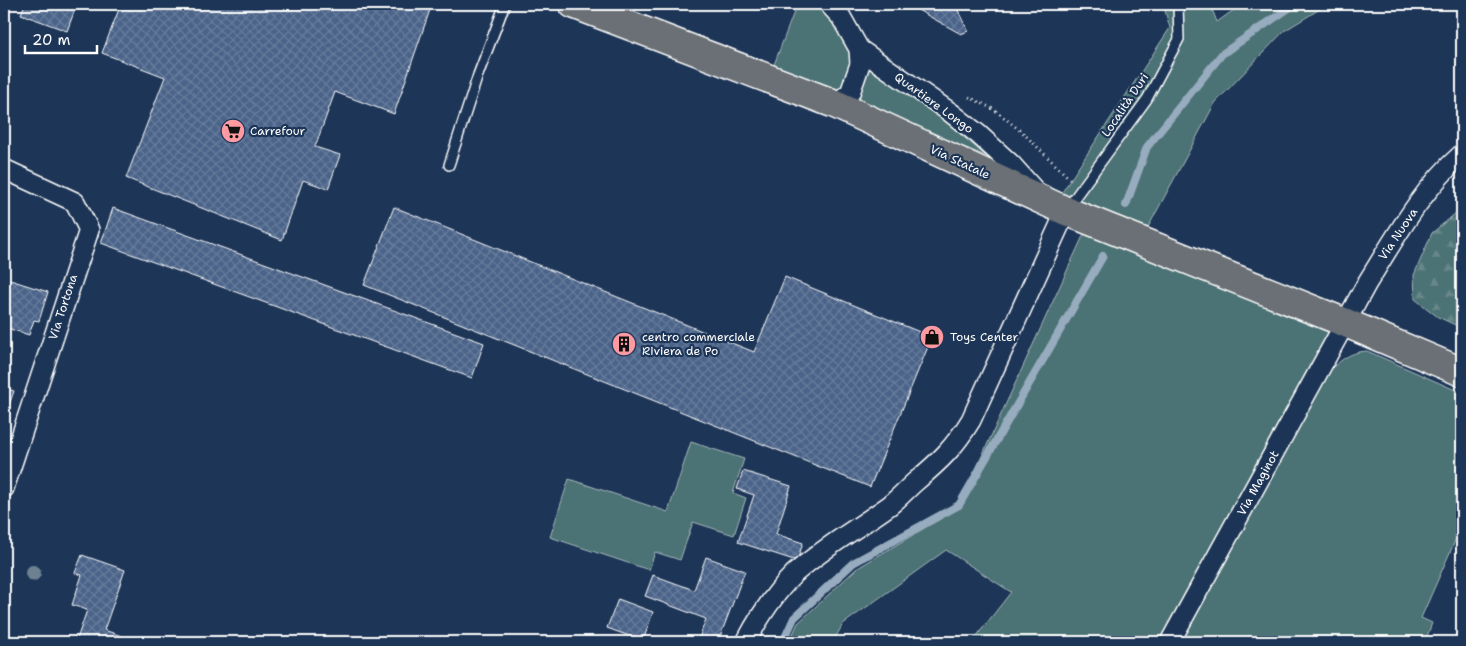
<svg xmlns="http://www.w3.org/2000/svg" width="1466" height="646" viewBox="0 0 1466 646" font-family="'Shantell Sans',sans-serif">
	<style>
		.green { fill: #4c7275; stroke: #a6b8ba }
		.forest { fill: url(#forest-firs); stroke: #a6b8ba }
		.lines { fill: none; stroke-linecap: round; stroke-linejoin: round }
		.stream { stroke: #97acbf; stroke-width: 8 }
		.building { fill: url(#building-cross-hatch); stroke: #fff }
		.lane-casing { stroke: #fff; stroke-width: 12 }
		.street-casing { stroke: #fff; stroke-width: 22 }
		.primary-casing { stroke: #fff; stroke-width: 31 }
		.path { stroke: #fff; stroke-width: 3; stroke-dasharray: 1 4; stroke-linecap: butt }
		.lane { stroke: #1d3557; stroke-width: 9 }
		.street { stroke: #1d3557; stroke-width: 19 }
		.primary { stroke: #6a7074; stroke-width: 28 }
		.tree { fill: #6d8191 }
		.labels { text-anchor: middle; dominant-baseline: central; stroke-width: 4.5; stroke-linejoin: round; paint-order: stroke }
		.street-label { font-size: 12px; fill: #fff; stroke: #1d3557 }
		.poi-label { font-size: 12px; fill: #fff; stroke: #1d3557; text-anchor: start }
	</style>
	<defs>
		<pattern id="forest-firs" width="22" height="20" patternUnits="userSpaceOnUse" patternTransform="scale(1.25)"><rect width="22" height="20" fill="#4c7275"/><path d="M5 1l3.5 6h-7zM16 11l3.5 6h-7z" fill="#67878a"/></pattern>
		<pattern id="building-cross-hatch" width="8" height="8" patternUnits="userSpaceOnUse" patternTransform="scale(1.25)"><rect width="8" height="8" fill="#4b6489"/><path d="M0 0l8 8M0 8l8-8" fill="none" stroke="#667b9b"/></pattern>
	</defs>
	<rect width="100%" height="100%" fill="#1d3557"/>
	<filter id="ink" filterUnits="userSpaceOnUse"><feTurbulence type="fractalNoise" baseFrequency=".02" numOctaves="2"/><feDisplacementMap in="SourceGraphic" scale="10" xChannelSelector="R" yChannelSelector="G"/><feConvolveMatrix kernelMatrix="1 2 1 2 8 2 1 2 1" color-interpolation-filters="sRGB"/></filter>
	<g filter="url(#ink)">
		<path class="green" d="M797 4H839L875 62 986 156 772 70Z
			M1163 4H1210L1217 22 1242 4H1328L1284 31 1215 103 1145 233 1333 325 1158 642H972L1011 592 946 550 843 624 833 642H789L798 623 856 569 958 508 1094 212 1059 197 1170 28Z
			M1367 351 1462 393V475L1457 485 1462 488V525L1421 618 1432 623 1425 642H1176L1326 374C1339 362 1348 352 1367 351Z
			M691 442 744 459 733 493 746 498 734 535 693 522 680 560 655 552 649 570 550 537 569 479 668 512Z"/>
		<path class="forest" d="M1462 208V328L1438 317 1415 299 1414 275 1432 233Z"/>
		<g class="lines">
			<path class="stream" d="M1126 205 1147 147 1222 54 1295 4
				M783 642 794 618 853 563 959 505 1103 256"/>
		</g>
		<path class="building" d="M25 4H77L67 31 21 14Z
			M121 4H432L394 114 335 92 315 147 340 155 328 189 303 180 282 240 126 178 165 77 102 53Z
			M907 4H955L968 31 961 34Z
			M394 207 754 352 785 277 932 337 870 487 364 285Z
			M113 208 484 343 472 378 101 243Z
			M4 278 48 292 39 321 34 320 29 335 4 327Z
			M4 371 10 373 5 388 14 391 9 405 4 403Z
			M743 471 791 486 776 534 803 543 797 561 738 542 754 495 737 489Z
			M82 555 125 570 104 630 130 639 129 642H76L87 610 72 605 82 575 75 573Z
			M706 557 745 571 718 642H702L698 641 706 619 645 596 653 575 694 590Z
			M618 599 653 612 643 641 607 628Z"/>
		<g class="lines">
			<g class="lane-casing">
				<path id="lane" d="M449 165 478 75 505 4
					M1068 207 1147 99 1179 39 1178 4"/>
			</g>
			<g class="street-casing">
				<path id="street" d="M829 4 841 17 859 49 950 112 978 134 1012 165 1038 194
					M835 104 850 93 860 64 859 49
					M4 169 75 202 89 230 4 488
					M746 642C759 617 774 594 794 574 824 547 858 528 890 505 899 498 907 489 915 482 940 461 954 448 971 420L1066 211
					M1170 642 1367 283C1395 238 1422 189 1462 154"/>
			</g>
			<g class="primary-casing">
				<path id="primary" d="M573 4 835 104 1066 211 1346 323 1462 372"/>
			</g>
			<path class="path" d="M969 97 995 110 1023 133 1070 179"/>
			<use href="#lane" class="lane"/>
			<use href="#street" class="street"/>
			<use href="#primary" class="primary"/>
		</g>
		<circle class="tree" cx="33" cy="573" r="8"/>
	</g>
	<defs>
		<g id="supermarket-disc" transform="scale(1.25)"><circle r="9.5" fill="#ff9aa2" stroke="#1d3557"/><path d="M-6-5.5h2.5l.6 2H6L4.5 2H-2.5L-4.4-4H-6ZM-1.5 3.2a1.3 1.3 0 1 0 .1 0ZM3 3.2a1.3 1.3 0 1 0 .1 0Z" fill="#111"/></g>
		<g id="shop-disc" transform="scale(1.25)"><circle r="9.5" fill="#ff9aa2" stroke="#1d3557"/><path d="M-5-2.5h2.3a2.7 3.5 0 0 1 5.4 0H5L5.5 6h-11ZM-1.5-2.5h3a1.5 2.3 0 0 0-3 0Z" fill="#111"/></g>
		<g id="building-disc" transform="scale(1.25)"><circle r="9.5" fill="#ff9aa2" stroke="#1d3557"/><path d="M-4-6H4V6H1V3H-1V6H-4ZM-2.5-4.3h1.7v1.8h-1.7ZM.8-4.3h1.7v1.8H.8ZM-2.5-1h1.7V.8h-1.7ZM.8-1h1.7V.8H.8Z" fill="#111"/></g>
	</defs>
	<g fill-rule="evenodd">
		<use href="#supermarket-disc" x="233" y="131"/>
		<use href="#shop-disc" x="932" y="337"/>
		<use href="#building-disc" x="624" y="344"/>
	</g>
	<g class="labels">
		<g class="street-label">
			<text transform="translate(934 103) rotate(36)">Quartiere Longo</text>
			<text transform="translate(1125 105) rotate(-56)">Località Duri</text>
			<text transform="translate(960 162) rotate(25)">Via Statale</text>
			<text transform="translate(1398 234) rotate(-56)">Via Nuova</text>
			<text transform="translate(63 307) rotate(-72)">Via Tortona</text>
			<text transform="translate(1258 483) rotate(-61)">Via Maginot</text>
		</g>
		<g class="poi-label">
			<text x="250" y="131">Carrefour</text>
			<text x="642" y="337">centro commerciale<tspan x="642" dy="14">Riviera de Po</tspan></text>
			<text x="950" y="337">Toys Center</text>
		</g>
	</g>
	<rect width="1466" height="646" fill="none" stroke="#1d3557" stroke-width="20"/>
	<rect x="10" y="10" width="1446" height="626" fill="none" stroke="#fff" stroke-width="2" filter="url(#ink)"/>
	<path d="M25 45v8h72v-8" fill="none" stroke="#ffffff" stroke-width="2.5"/>
	<text x="32" y="45" font-size="15" fill="#ffffff" stroke="#1d3557" stroke-width="4" paint-order="stroke">20 m</text>
</svg>
